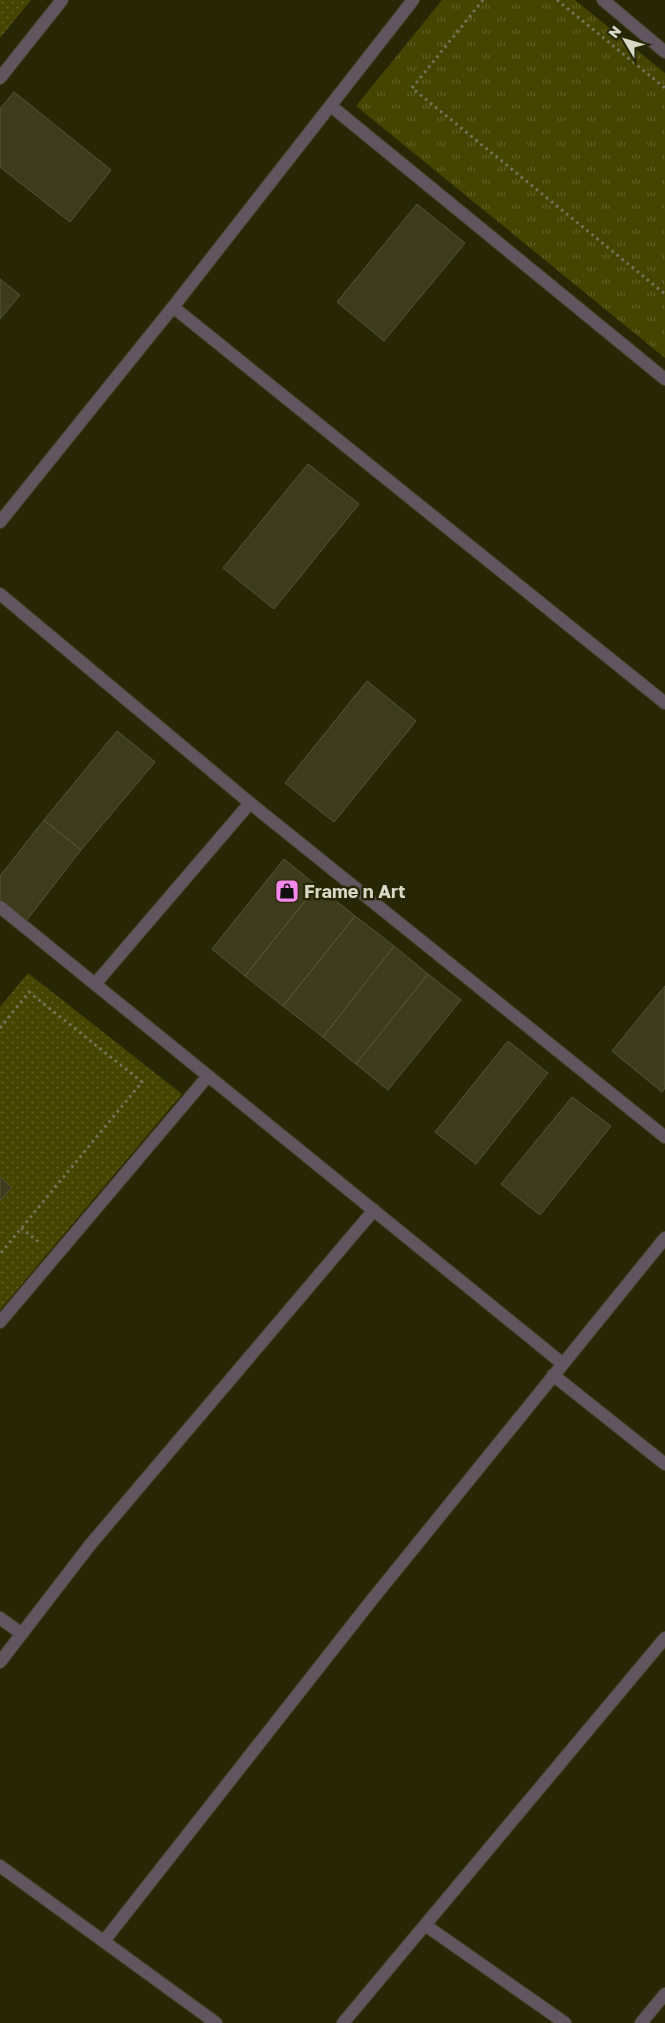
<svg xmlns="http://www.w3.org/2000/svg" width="665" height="2023" viewBox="0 0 665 2023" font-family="'Golos Text',sans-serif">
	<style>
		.grass { fill: url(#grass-dots) }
		.park { fill: url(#park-tufts) }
		.building { fill: #3c3c1c; stroke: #565535 }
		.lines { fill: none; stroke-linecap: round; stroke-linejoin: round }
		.minor-casing { stroke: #434224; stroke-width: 14 }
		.path { stroke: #747459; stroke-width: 3; stroke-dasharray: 2.5 4; stroke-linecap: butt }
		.minor { stroke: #615560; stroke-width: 12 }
		.labels { text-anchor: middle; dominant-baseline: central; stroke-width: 5; stroke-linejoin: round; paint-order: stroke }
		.poi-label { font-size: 18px; font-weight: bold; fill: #d8d8c6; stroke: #272605; text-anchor: start }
	</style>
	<defs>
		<pattern id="grass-dots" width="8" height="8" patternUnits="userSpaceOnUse" patternTransform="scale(1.25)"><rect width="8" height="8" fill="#464500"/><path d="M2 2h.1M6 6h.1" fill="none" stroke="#605f24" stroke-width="1.8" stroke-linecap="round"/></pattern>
		<pattern id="park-tufts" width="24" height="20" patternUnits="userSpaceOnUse" patternTransform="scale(1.25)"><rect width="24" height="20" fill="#464500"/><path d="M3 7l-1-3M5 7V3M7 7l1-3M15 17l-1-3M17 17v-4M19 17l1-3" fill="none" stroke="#605f24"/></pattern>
	</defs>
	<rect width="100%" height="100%" fill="#272605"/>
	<path class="grass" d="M0 0H31L0 38Z
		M28 973 182 1094 0 1310V1007Z"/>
	<path class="park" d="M442 0H575L665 73V358L356 106Z"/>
	<path class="building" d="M14 92 111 170 70 222 0 167V109Z
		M417 204 465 243 384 341 337 302Z
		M0 279 20 295 0 319Z
		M308 464 359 504 274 609 223 568Z
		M367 681 416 721 334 822 285 783Z
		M117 731 155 762 81 850 44 820Z
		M44 820 81 850 26 921 0 901V876Z
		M284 859 317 886 245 976 212 949Z
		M317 886 355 916 283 1006 245 976Z
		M355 916 394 946 323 1037 283 1006Z
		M394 946 428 974 356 1064 323 1037Z
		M428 974 461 1000 388 1090 356 1064Z
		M665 986V1088L662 1092 612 1051Z
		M508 1041 548 1073 476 1164 435 1132Z
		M572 1097 611 1126 540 1215 501 1184Z
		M0 1177 12 1187 0 1201Z"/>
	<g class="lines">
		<g class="minor-casing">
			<path id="minor" d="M603 0 665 52
				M0 78 62 0
				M331 106 665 379
				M173 307 665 703
				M0 522 173 307 413 0
				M0 594 250 803 665 1137
				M0 907 563 1364
				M95 984 250 803
				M0 1322 208 1076
				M553 1375 665 1464
				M0 1618 22 1634
				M0 1662 90 1545 374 1210
				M0 1866 216 2023
				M425 1925 565 2023
				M104 1941 371 1601 665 1238
				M343 2023 665 1638
				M641 2023 665 1994"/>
		</g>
		<path class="path" d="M483 0 412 88 665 294
			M557 0 665 88
			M0 1028 29 992 142 1082 0 1254
			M21 1228 40 1243"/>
		<use href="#minor" class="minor"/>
	</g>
	<defs>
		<g id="shop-square" transform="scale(1.25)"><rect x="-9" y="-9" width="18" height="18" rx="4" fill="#f688ed" stroke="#272605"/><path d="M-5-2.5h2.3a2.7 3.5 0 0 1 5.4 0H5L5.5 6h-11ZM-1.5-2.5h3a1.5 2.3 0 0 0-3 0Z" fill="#111"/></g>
	</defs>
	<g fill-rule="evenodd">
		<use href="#shop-square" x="287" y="891"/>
	</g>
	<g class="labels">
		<g class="poi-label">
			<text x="304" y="891">Frame n Art</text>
		</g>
	</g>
	<g transform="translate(625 40) rotate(308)" stroke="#272605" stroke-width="4" paint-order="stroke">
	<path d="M0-4L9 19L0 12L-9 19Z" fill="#d8d8c6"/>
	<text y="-8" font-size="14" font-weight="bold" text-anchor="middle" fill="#d8d8c6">N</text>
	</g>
</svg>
